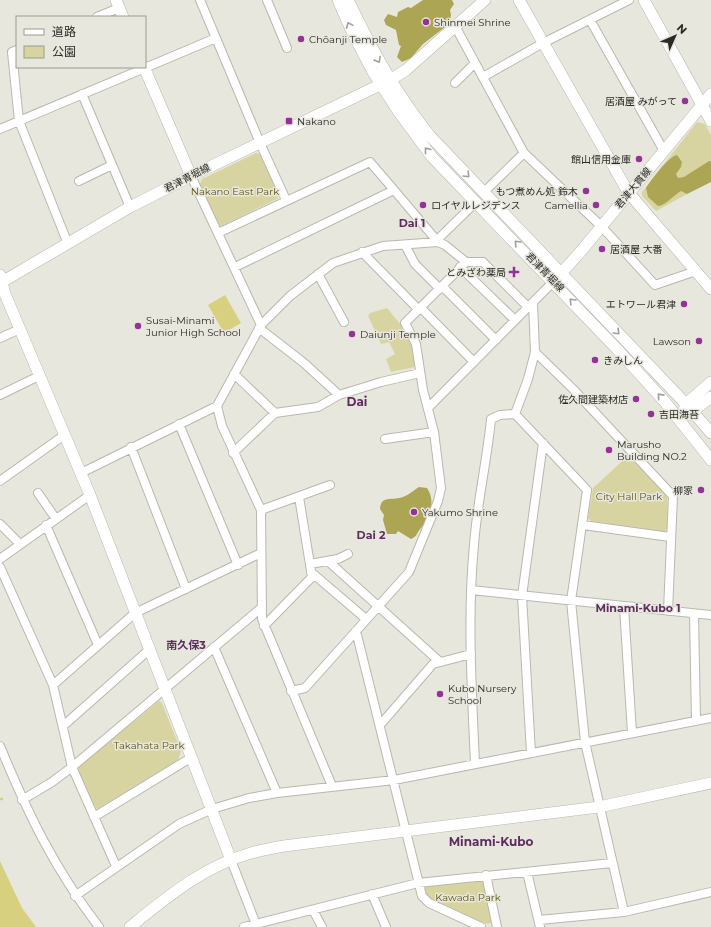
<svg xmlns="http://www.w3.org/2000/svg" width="711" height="927" viewBox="0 0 711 927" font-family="Montserrat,'Noto Sans JP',sans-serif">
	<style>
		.green { fill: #d8d4a1 }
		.forest { fill: #aca554 }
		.water { fill: #d7d07f }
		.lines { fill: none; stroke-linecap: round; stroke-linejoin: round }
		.stream { stroke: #d7d07f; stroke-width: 2.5 }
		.street-casing { stroke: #b9b8af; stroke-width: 10 }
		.secondary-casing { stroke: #b9b8af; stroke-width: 12 }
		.street { stroke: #fff; stroke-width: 8 }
		.secondary { stroke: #fff; stroke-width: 11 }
		.oneway { stroke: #a09f9e }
		.poi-dot { fill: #943298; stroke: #e8e7dd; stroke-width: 1.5 }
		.labels { text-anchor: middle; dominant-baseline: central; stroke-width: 3; stroke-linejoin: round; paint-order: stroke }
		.poi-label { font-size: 10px; fill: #2b2a27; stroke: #e8e7dd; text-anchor: start }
		.street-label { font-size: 10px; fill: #2b2a27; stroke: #e8e7dd }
		.park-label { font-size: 10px; fill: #5b5519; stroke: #e8e7dd }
		.neighbourhood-label { font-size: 11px; font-weight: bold; fill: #5d2d5f; stroke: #e8e7dd }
		.quarter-label { font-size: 12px; font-weight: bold; fill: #5d2d5f; stroke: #e8e7dd }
	</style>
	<rect width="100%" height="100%" fill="#e8e7dd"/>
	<path class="green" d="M697 122 705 124 711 135V181L656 211 642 196V192Z
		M256 153 260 154 279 195 277 199 219 227 199 186 202 179Z
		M387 308 401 325 415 352V367L391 372 386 359 395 354 389 342 381 344 368 316 370 313Z
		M630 454 667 495 668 528 664 532 591 521 588 518 593 488Z
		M159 701 162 703 181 751 178 760 98 809 96 808 77 771V768Z
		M483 879 493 921 491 923 486 924 433 901 424 895 425 885Z"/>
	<path class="forest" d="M423 0H452L454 4 450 10 451 15 449 24 423 44 411 58 402 62 397 57 401 46 399 45 396 30 386 25 384 20 388 14 397 17 398 12 408 7 411 8Z
		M677 155 682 162 681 167 676 174 678 178 684 177 709 161 711 162V182L687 194 681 191C674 195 665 206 658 206L648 197 646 188C652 179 668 157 677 155Z
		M419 487 427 488C436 501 430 516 421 528 417 532 417 537 411 539L398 531 396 534H387L383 520 384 515 380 509C381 496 390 500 399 498 406 497 413 491 419 487Z"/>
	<path class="water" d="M225 295 241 323 224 333 208 305Z
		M0 861 22 908 36 927H0Z"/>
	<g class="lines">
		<path class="stream" d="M0 799H2"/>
		<g class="street-casing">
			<path id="street" d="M200 0 260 143 286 200
				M267 0 287 48
				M97 17 119 8
				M590 20 664 151
				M455 26 524 153 602 227 655 285 696 271
				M17 50 12 52 19 121 68 244
				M483 77 543 43 629 0
				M455 83 475 63
				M82 94 130 207
				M0 129 216 38
				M191 176 261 325
				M79 181 112 165
				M483 193 524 153
				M218 233 370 162 394 190
				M436 241 476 202
				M405 245 415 264 440 289
				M362 252 419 310
				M235 267 394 190 438 242 445 245 466 262H483L528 307
				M460 267 515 320
				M318 274 344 322
				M442 286 496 340
				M421 308 474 362
				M259 328 304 363 339 395
				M0 338 20 329
				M535 352 572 388 673 496 668 611
				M234 374 275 413
				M0 395 39 376
				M217 406 222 426 261 510 262 619 332 786
				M428 408 554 281
				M515 414 587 490 571 601 585 742 624 912
				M515 414 528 379 535 352 533 303
				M179 424 238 565
				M385 439 434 432
				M131 447 186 589
				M233 453 275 413 318 407 339 395 381 382 420 373
				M81 473 217 406 261 325 290 296 333 263 383 246 438 242
				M0 481 63 436
				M38 493 56 519
				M261 510 330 485
				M0 524 20 544
				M46 525 98 645
				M583 525 670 537
				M0 559 90 495
				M328 561 440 662
				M310 564 338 559 348 554
				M0 567 53 685 72 767 116 866
				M311 572 366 619
				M471 590 711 615
				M624 607 632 733
				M694 614 696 721
				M264 626 312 577 299 497
				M356 631 422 896 429 903 481 927
				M214 647 277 793
				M53 685 135 613 261 553
				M291 691 305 688 409 572 438 501 441 488 434 432 423 390 416 344 405 323 466 262
				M380 725 433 664 471 654
				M63 726 150 649
				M0 746C28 814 54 868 99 927
				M531 753 522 596 543 443
				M475 764C472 692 467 618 474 545 477 503 487 461 491 419L500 415 515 414
				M22 800 52 782 72 767 261 608
				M94 817 192 757
				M231 860 257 927
				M527 872 540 927
				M486 875 497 927
				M372 894 386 927
				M75 896 179 824 212 809 249 798 277 793 394 780 711 718
				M313 910 322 927
				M539 920 624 912 711 892
				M244 927 418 883 612 863"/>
		</g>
		<g class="secondary-casing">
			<path id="secondary" d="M116 0 123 17
				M338 0 354 36 373 72 398 111 432 157 617 349 665 402 711 460
				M348 0C372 50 395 92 430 136L686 404 711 433
				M519 0 628 192 711 289
				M644 0 711 121
				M144 67 191 176
				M0 275 5 294 90 495 231 860
				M556 279 582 250 711 94
				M0 283 130 207 191 176 390 80 406 70 485 0
				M684 410 686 404 711 382
				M688 415 711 397
				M130 927C167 897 204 866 251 853 262 850 273 848 284 846L599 807 711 783"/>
		</g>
		<use href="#street" class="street"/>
		<use href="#secondary" class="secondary"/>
	</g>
	<defs><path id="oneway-chevron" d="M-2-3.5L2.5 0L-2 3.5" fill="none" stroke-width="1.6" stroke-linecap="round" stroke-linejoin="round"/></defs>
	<g class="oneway">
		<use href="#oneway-chevron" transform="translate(349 25) rotate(-114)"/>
		<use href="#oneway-chevron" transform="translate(378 60) rotate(60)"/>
		<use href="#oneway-chevron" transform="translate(427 150) rotate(-128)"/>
		<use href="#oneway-chevron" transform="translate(467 175) rotate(46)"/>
		<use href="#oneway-chevron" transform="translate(517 243) rotate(-134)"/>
		<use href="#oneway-chevron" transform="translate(572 301) rotate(-133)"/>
		<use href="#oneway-chevron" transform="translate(617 332) rotate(46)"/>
		<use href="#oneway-chevron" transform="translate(660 396) rotate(-132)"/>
	</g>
	<g class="poi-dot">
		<circle cx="426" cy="22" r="4"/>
		<circle cx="301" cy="39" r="4"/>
		<circle cx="685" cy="101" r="4"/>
		<rect x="285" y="117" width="8" height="8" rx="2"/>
		<circle cx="639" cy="159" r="4"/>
		<circle cx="586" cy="191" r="4"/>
		<circle cx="423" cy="205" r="4"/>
		<circle cx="596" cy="205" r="4"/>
		<circle cx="602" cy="249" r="4"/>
		<path d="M512 266h4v4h4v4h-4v4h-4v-4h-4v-4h4z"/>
		<circle cx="684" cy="304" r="4"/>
		<circle cx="138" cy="326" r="4"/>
		<circle cx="352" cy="334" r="4"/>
		<circle cx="699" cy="341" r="4"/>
		<circle cx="595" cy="360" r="4"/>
		<circle cx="636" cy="399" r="4"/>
		<circle cx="651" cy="414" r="4"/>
		<circle cx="609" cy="450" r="4"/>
		<circle cx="701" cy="490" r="4"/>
		<circle cx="414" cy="512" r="4"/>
		<circle cx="440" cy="694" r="4"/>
	</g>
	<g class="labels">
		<g class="poi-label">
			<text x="434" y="22">Shinmei Shrine</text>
			<text x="309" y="39">Chōanji Temple</text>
			<text x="677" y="101" text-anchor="end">居酒屋 みがって</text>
			<text x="297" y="121">Nakano</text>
			<text x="631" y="159" text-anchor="end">館山信用金庫</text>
			<text x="578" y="191" text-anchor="end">もつ煮めん処 鈴木</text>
			<text x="431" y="205">ロイヤルレジデンス</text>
			<text x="588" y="205" text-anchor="end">Camellia</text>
			<text x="610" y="249">居酒屋 大番</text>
			<text x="506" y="272" text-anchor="end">とみざわ薬局</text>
			<text x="676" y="304" text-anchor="end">エトワール君津</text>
			<text x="146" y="320">Susai-Minami<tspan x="146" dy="12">Junior High School</tspan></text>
			<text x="360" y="334">Daiunji Temple</text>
			<text x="691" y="341" text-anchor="end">Lawson</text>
			<text x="603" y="360">きみしん</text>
			<text x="628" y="399" text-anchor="end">佐久間建築材店</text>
			<text x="659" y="414">吉田海苔</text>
			<text x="617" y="444">Marusho<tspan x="617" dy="12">Building NO.2</tspan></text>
			<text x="693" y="490" text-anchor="end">柳家</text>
			<text x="422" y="512">Yakumo Shrine</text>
			<text x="448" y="688">Kubo Nursery<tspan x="448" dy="12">School</tspan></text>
		</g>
		<g class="street-label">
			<text transform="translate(187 178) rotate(-27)">君津青堀線</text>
			<text transform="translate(633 188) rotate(-50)">君津大貫線</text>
			<text transform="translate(545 272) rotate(46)">君津青堀線</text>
		</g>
		<g class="park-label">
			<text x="235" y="191">Nakano East Park</text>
			<text x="629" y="496">City Hall Park</text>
			<text x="149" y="745">Takahata Park</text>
			<text x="468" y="897">Kawada Park</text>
		</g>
		<g class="neighbourhood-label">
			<text x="412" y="223">Dai 1</text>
			<text x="371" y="535">Dai 2</text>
			<text x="638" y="608">Minami-Kubo 1</text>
			<text x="186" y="645">南久保3</text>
		</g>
		<g class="quarter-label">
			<text x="357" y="401">Dai</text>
			<text x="491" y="841">Minami-Kubo</text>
		</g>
	</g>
	<rect x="16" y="16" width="130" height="52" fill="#e8e7dd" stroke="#9c9b94"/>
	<rect x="24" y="29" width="20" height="6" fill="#ffffff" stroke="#9c9b94"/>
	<text x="52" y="36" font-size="12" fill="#2b2a27">道路</text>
	<rect x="24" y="46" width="20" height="12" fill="#d8d4a1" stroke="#9c9b94"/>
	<text x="52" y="56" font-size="12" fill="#2b2a27">公園</text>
	<g transform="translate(675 36) rotate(45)" stroke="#e8e7dd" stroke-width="3" paint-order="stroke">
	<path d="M0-3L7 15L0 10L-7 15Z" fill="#2b2a27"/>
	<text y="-6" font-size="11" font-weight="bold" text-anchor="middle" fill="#2b2a27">N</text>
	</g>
</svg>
